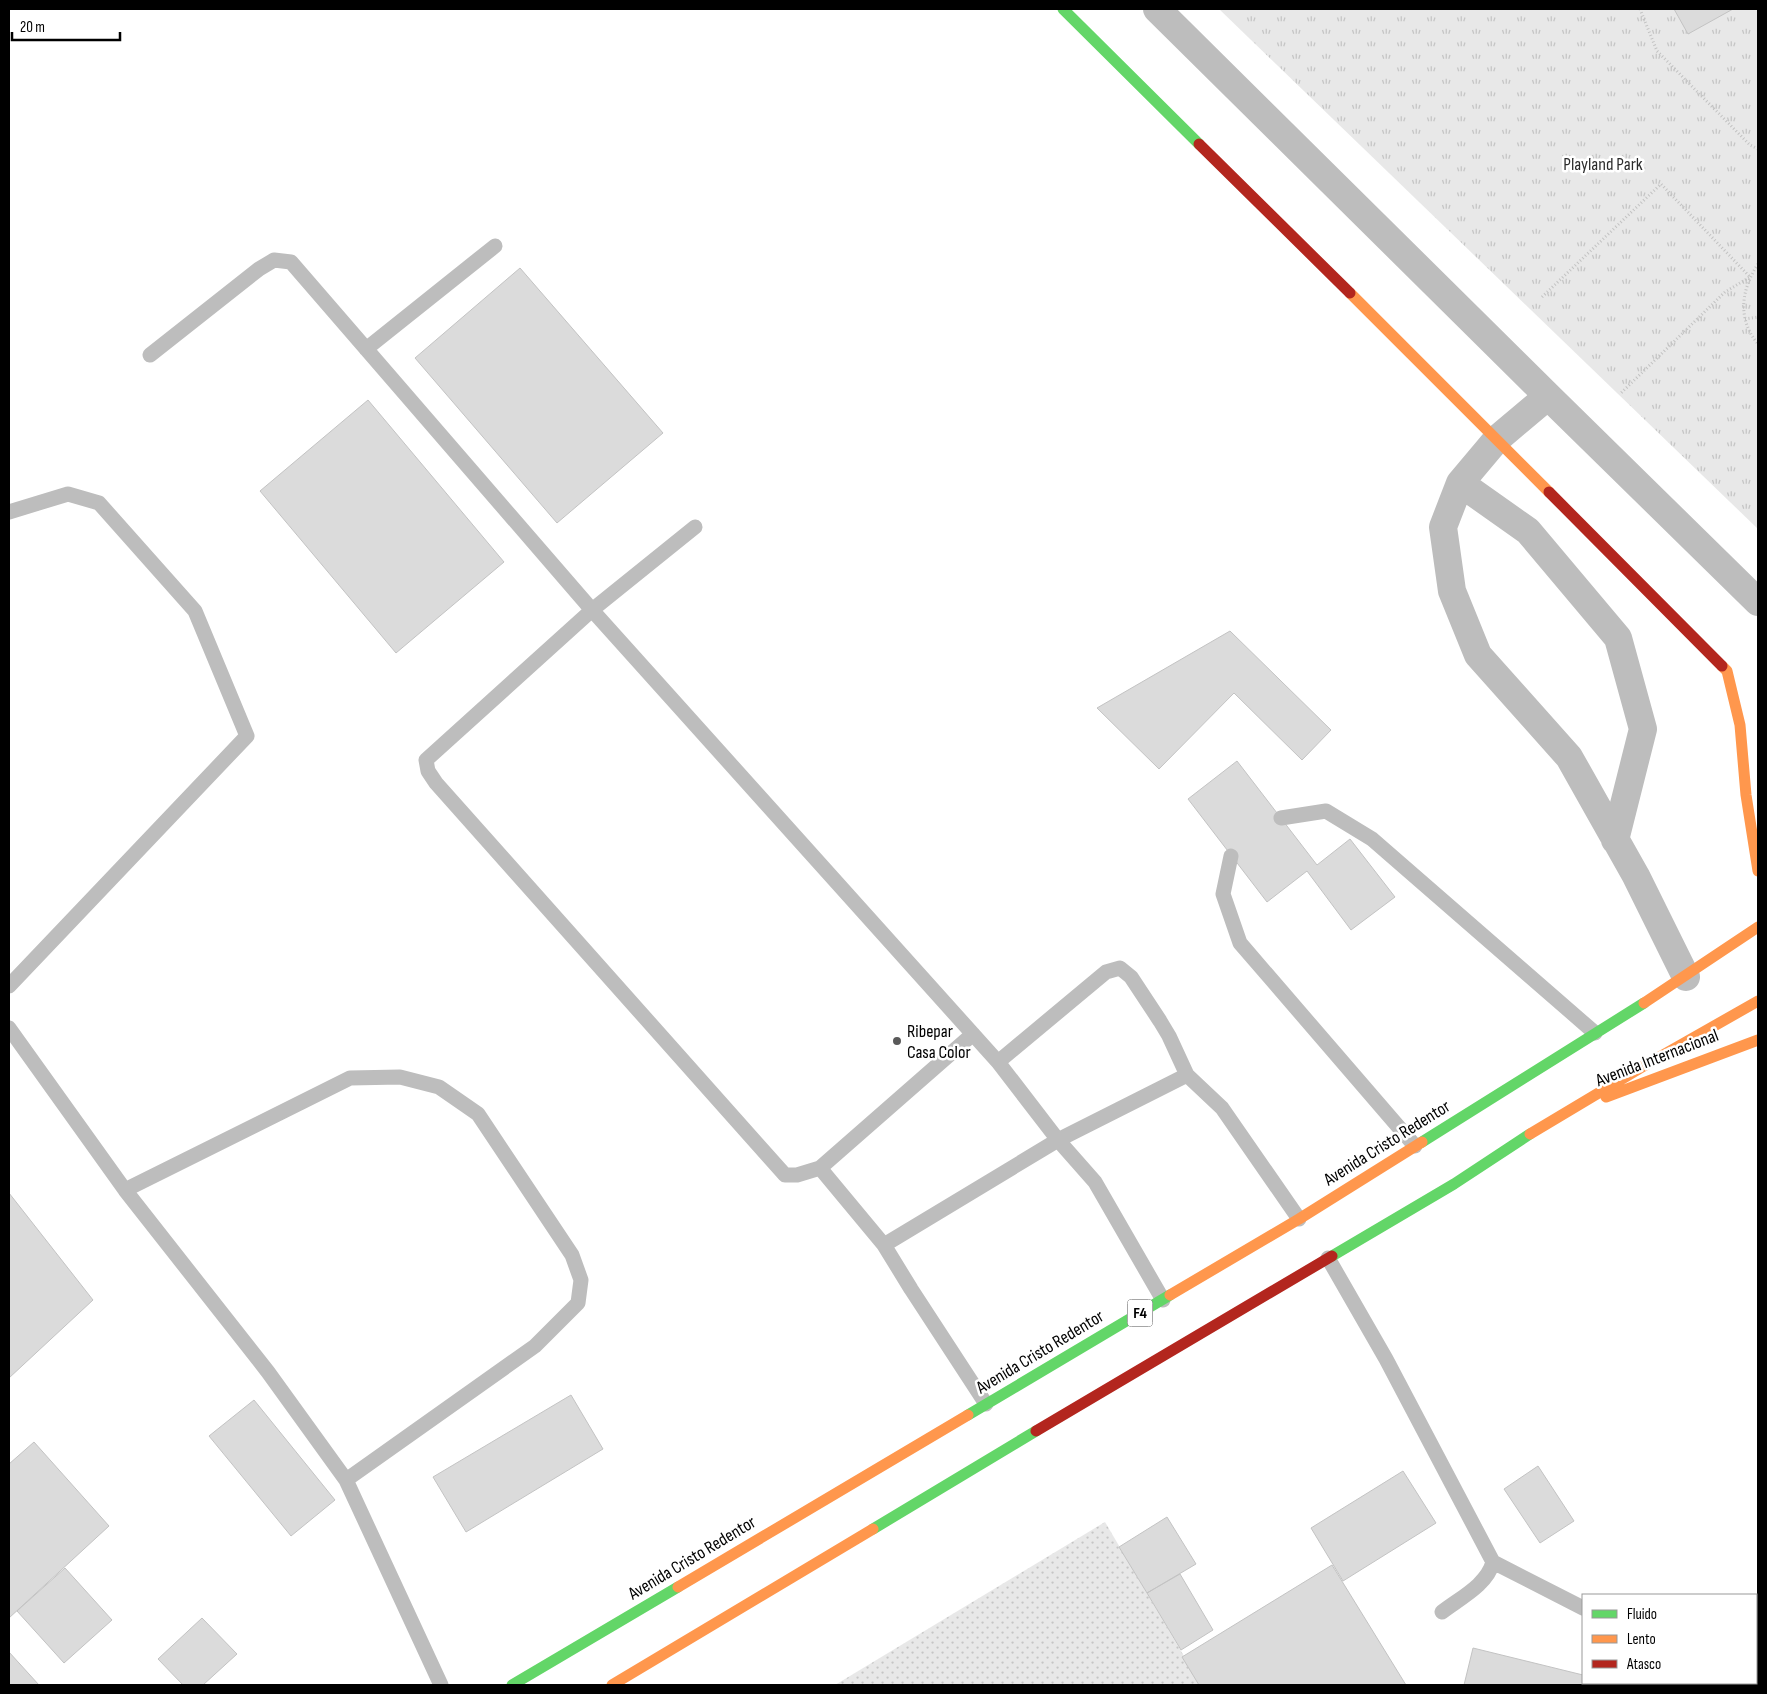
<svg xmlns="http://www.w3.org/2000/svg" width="1767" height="1694" viewBox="0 0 1767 1694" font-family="'Sofia Sans Condensed',sans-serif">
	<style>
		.grass { fill: url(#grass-dots) }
		.park { fill: url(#park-tufts) }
		.building { fill: #dbdbdb; stroke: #c3c3c3 }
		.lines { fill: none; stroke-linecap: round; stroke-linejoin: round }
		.path { stroke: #c2c2c2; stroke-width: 3; stroke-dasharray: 1 2.5; stroke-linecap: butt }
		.lane { stroke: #bdbdbd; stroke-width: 15 }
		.street { stroke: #bdbdbd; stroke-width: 28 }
		.fast { stroke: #63d668; stroke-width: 11 }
		.slow { stroke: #ff974d; stroke-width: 11 }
		.jam { stroke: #b3261e; stroke-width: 11 }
		.poi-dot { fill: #595959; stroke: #fff; stroke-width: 2 }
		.labels { text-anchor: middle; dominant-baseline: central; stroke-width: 5; stroke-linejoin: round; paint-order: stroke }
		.shield { fill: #fff; stroke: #4c4c4c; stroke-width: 1 }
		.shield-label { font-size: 16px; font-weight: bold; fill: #000 }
		.park-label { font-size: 18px; fill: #2c2c2c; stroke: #fff }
		.poi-label { font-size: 18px; fill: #000; stroke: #fff; text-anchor: start }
		.street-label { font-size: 18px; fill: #000; stroke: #fff }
	</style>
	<defs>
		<pattern id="grass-dots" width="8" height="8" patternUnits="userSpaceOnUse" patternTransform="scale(1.25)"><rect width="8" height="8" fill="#e8e8e8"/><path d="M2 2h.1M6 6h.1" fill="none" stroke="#c5c5c5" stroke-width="1.8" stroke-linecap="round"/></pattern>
		<pattern id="park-tufts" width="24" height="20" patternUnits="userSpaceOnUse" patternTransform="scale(1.25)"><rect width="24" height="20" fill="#e8e8e8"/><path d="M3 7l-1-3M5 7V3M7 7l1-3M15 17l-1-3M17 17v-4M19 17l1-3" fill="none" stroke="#c5c5c5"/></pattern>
	</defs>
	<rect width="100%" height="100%" fill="#fff"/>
	<path class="grass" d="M1105 1522 1201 1685H835Z"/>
	<path class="park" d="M1219 9H1758V529Z"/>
	<path class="building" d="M1674 9H1733L1688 34Z
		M520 268 663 433 557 523 415 358Z
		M368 400 504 562 396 653 260 491Z
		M1230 631 1331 730 1302 760 1234 693 1159 769 1097 708Z
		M1237 761 1317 865 1350 839 1395 897 1351 930 1307 871 1267 902 1188 799Z
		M9 1193 93 1300 9 1378Z
		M571 1395 603 1449 466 1532 433 1477Z
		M254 1400 335 1500 291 1536 209 1436Z
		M34 1442 109 1526 9 1618V1464Z
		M1538 1466 1574 1521 1540 1543 1504 1489Z
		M1403 1471 1436 1523 1343 1581 1311 1528Z
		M1167 1517 1196 1564 1147 1593 1119 1547Z
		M1332 1565 1406 1685H1199L1182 1657Z
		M65 1568 112 1620 64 1663 17 1611Z
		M1180 1574 1213 1630 1181 1650 1147 1593Z
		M202 1618 237 1654 203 1685H183L158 1659Z
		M1473 1648 1583 1675V1683H1612L1622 1685H1464Z
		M9 1652 39 1685H9Z"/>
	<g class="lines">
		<path class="path" d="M1640 9 1657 51 1750 145 1758 149
			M1758 264C1741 290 1737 319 1758 344
			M1542 297 1661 184 1750 277 1725 292 1620 394
			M1745 319 1758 317"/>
		<path class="lane" d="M366 349 495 246
			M150 355 259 269 274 260 291 262 592 610 426 760 428 771 436 783 785 1175H797L820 1168 973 1034
			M9 512 68 494 99 503 195 611 247 736 9 986
			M695 527 592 610 998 1062 1058 1140 1095 1182 1163 1300
			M1281 818 1326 811 1372 839 1595 1033
			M1231 856 1223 894 1240 943 1415 1146
			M9 1028 125 1190 268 1372 346 1480 441 1685
			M998 1062 1106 972 1120 968 1131 977 1160 1021 1169 1036 1187 1075 1222 1108 1299 1219
			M820 1168 884 1245 911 1289 986 1404
			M125 1190 350 1078 400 1077 439 1087 478 1114 572 1255 581 1280 578 1303 535 1346 346 1480
			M884 1245 1058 1140 1187 1075
			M1328 1258 1386 1359 1493 1562C1487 1585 1460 1598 1442 1612
			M1493 1562 1583 1608
			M1732 1683 1737 1685"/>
		<path class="street" d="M1157 9 1548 396 1758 602
			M1548 396 1497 439 1460 483 1443 527 1452 591 1478 655 1569 757 1636 876 1686 977
			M1460 483 1528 531 1618 638 1643 729 1615 840"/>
		<path class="fast" d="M1063 9 1199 144
			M1422 1142 1644 1003
			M1332 1256 1454 1184 1530 1134
			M968 1415 1170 1295
			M873 1529 1036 1431
			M512 1685 678 1587"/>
		<path class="slow" d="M1350 293 1549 492
			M1722 666 1727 671 1740 725 1746 795 1758 871
			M1644 1003 1758 927
			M1606 1097 1758 1040
			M1530 1134 1642 1067 1758 1001
			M1170 1295 1299 1219 1422 1142
			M678 1587 968 1415
			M612 1685 873 1529"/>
		<path class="jam" d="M1199 144 1350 293
			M1549 492 1722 666
			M1036 1431 1332 1256"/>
	</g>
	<circle class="poi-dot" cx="897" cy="1041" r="5"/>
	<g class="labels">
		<rect class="shield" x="1127.5" y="1299.5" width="25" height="27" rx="4"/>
		<g class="shield-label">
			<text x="1140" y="1313">F4</text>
		</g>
		<g class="park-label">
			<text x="1603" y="164">Playland Park</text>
		</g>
		<g class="poi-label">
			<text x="907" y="1031">Ribepar<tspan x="907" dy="21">Casa Color</tspan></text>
		</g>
		<g class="street-label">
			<text transform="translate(1657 1058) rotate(-21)">Avenida Internacional</text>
			<text transform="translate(1387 1143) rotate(-32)">Avenida Cristo Redentor</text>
			<text transform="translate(1040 1352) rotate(-31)">Avenida Cristo Redentor</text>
			<text transform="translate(692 1558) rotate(-31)">Avenida Cristo Redentor</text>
		</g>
	</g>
	<rect width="1767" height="1694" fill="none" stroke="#000000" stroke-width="20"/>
	<rect x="1582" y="1594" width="175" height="90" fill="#ffffff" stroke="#999999"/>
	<rect x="1592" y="1610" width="25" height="8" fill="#63d668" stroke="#999999"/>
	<text x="1627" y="1619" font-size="15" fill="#000000">Fluido</text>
	<rect x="1592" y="1635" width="25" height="8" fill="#ff974d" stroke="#999999"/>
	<text x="1627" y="1644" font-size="15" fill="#000000">Lento</text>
	<rect x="1592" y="1660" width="25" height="8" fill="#b3261e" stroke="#999999"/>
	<text x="1627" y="1669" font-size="15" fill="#000000">Atasco</text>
	<path d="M12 32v8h108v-8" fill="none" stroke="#000000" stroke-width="2.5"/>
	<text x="20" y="32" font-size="15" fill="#000000" stroke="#ffffff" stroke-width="4" paint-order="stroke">20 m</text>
</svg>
